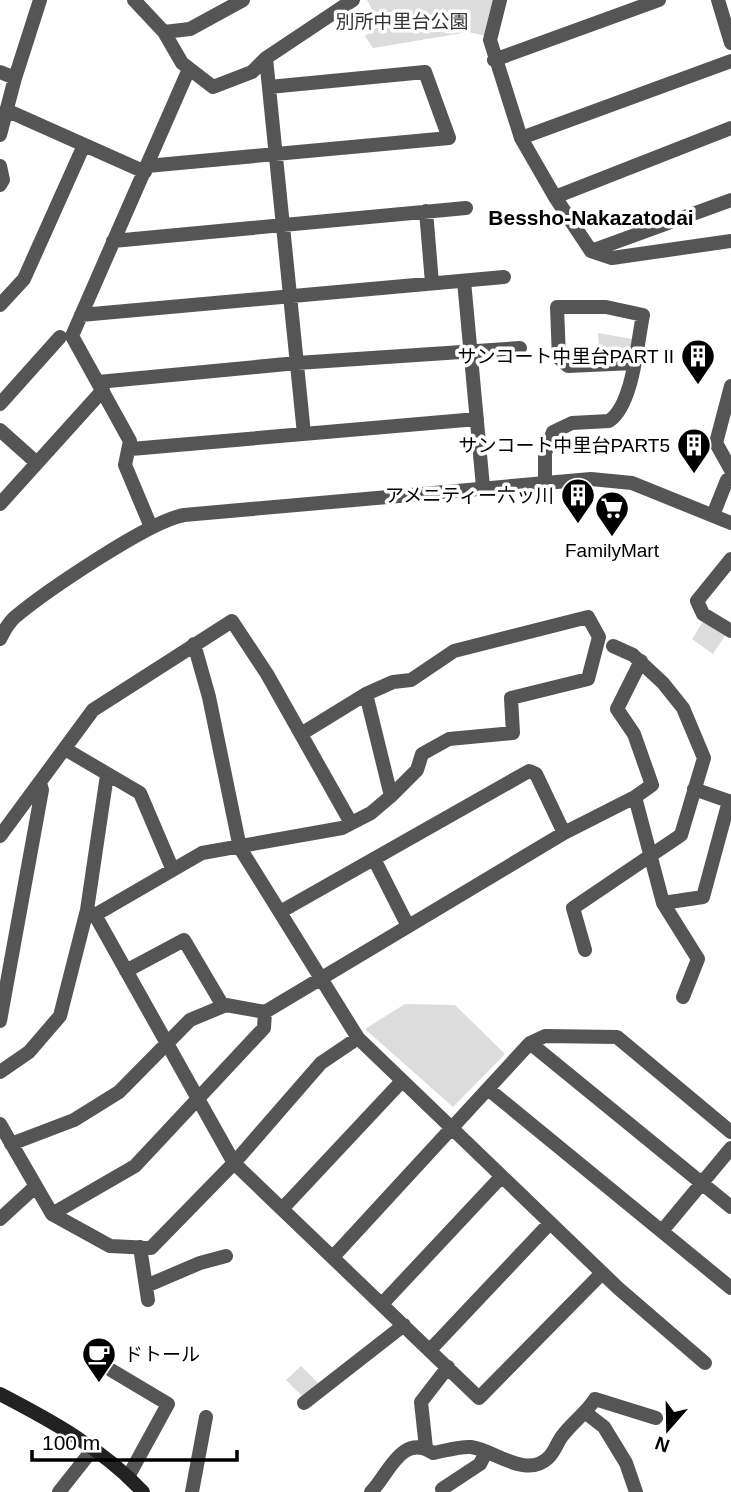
<svg xmlns="http://www.w3.org/2000/svg" width="731" height="1492" viewBox="0 0 731 1492" font-family="Helvetica,'Noto Sans JP',sans-serif">
	<style>
		.green { fill: #dcdcdc }
		.lines { fill: none; stroke-linecap: round; stroke-linejoin: round }
		.minor { stroke: #555; stroke-width: 14 }
		.tertiary { stroke: #555; stroke-width: 14 }
		.secondary { stroke: #222; stroke-width: 14 }
		.labels { text-anchor: middle; dominant-baseline: central; stroke-width: 7; stroke-linejoin: round; paint-order: stroke }
		.park-label { font-size: 19px; fill: #333; stroke: #fff }
		.poi-label { font-size: 19px; fill: #000; stroke: #fff; text-anchor: end }
		.neighbourhood-label { font-size: 21px; font-weight: bold; fill: #000; stroke: #fff }
	</style>
	<rect width="100%" height="100%" fill="#fff"/>
	<path class="green" d="M367 0H495L485 36 469 32 373 48 365 36 380 25Z
		M598 333 632 339 629 357H599Z
		M704 620 726 634 713 654 692 639Z
		M405 1004 455 1005 505 1054 453 1107 365 1029Z
		M301 1366 319 1384 303 1397 286 1380Z"/>
	<g class="lines">
		<path class="minor" d="M134 0 164 32 182 63 213 87 252 72 266 58 353 0
			M500 0 490 40 521 138 555 197 591 251 612 258 731 241
			M718 0 731 43
			M164 32 190 29 243 0
			M266 58 304 434
			M494 60 659 0
			M0 72 15 78 0 135
			M15 78 40 0
			M6 110 145 172
			M521 138 731 61
			M0 166 3 180 0 185
			M147 166 449 138 425 72 269 87
			M555 197 731 128
			M426 211 432 283
			M113 241 466 208
			M591 251 731 200
			M464 281 483 487
			M0 305 24 279 84 145
			M81 315 504 277
			M98 382 297 363 520 348
			M731 386 716 443 731 470
			M0 404 60 337
			M0 430 37 463
			M131 449 477 419
			M545 481V453L553 432 572 423 609 421C633 405 637 344 643 315L606 307H557L559 358 568 366 633 363
			M0 504 103 390
			M713 515 727 480 731 479
			M151 527 125 465 130 441 72 336 189 69
			M731 559 697 601 703 614 731 631
			M194 644 209 697 240 848 358 1038 618 1288 705 1363
			M366 694 391 796
			M65 749 140 793 172 868
			M694 789 731 802
			M635 797 663 903 698 959 683 997
			M0 836 93 710 232 621 267 674 351 823
			M374 859 408 926
			M663 903 703 897 729 801
			M87 910 95 915 202 853 342 828 371 813 391 796 417 770 422 754 449 739 513 733 511 698 588 679 599 637 588 617 454 651 411 680 393 682 366 694 301 734
			M280 912 529 771 536 774 564 833
			M95 915 234 1163 479 1398 602 1273
			M585 950 573 908 681 835 704 758 683 708 663 683 633 655 613 646
			M126 971 184 940 223 1006
			M0 1021 42 790 40 783
			M530 1043 731 1207
			M0 1072 29 1052 60 1016 87 910 107 775
			M488 1089 731 1288
			M0 1124 52 1214 110 1246 151 1248 234 1163 321 1063 358 1038
			M11 1144 74 1120 119 1092 190 1020 226 1005 265 1012 564 833 635 797 652 785 634 734 617 709 641 661
			M282 1209 402 1081
			M52 1214 135 1166 264 1028 265 1012
			M0 1219 36 1186
			M662 1231 731 1148
			M140 1247 148 1300
			M333 1257 530 1043 545 1036 617 1037 731 1132
			M146 1286 200 1263 226 1256
			M382 1304 501 1177
			M430 1350 550 1223
			M111 1370 168 1404 128 1477
			M304 1403 404 1325
			M586 1413 604 1427 626 1463 636 1492
			M426 1448 421 1402 448 1367
			M442 1489 480 1464 486 1452
			M192 1492 206 1417
			M371 1492C388 1475 402 1432 433 1453 445 1451 460 1446 471 1447 494 1450 526 1479 548 1458 555 1452 557 1442 563 1435 573 1422 586 1413 595 1399L656 1418"/>
		<path class="tertiary" d="M0 639C4 631 8 623 15 617 45 592 149 521 184 515L591 479 632 483 731 523
			M59 1492 93 1449"/>
		<path class="secondary" d="M0 1394C52 1421 103 1449 143 1492"/>
	</g>
	<defs>
		<g id="building-pin" transform="scale(1.75)"><path d="M0 17L-7.5 6A9.5 9.5 0 1 1 7.5 6Z" fill="#000" stroke="#fff"/><path d="M-4-6H4V6H1V3H-1V6H-4ZM-2.5-4.3h1.7v1.8h-1.7ZM.8-4.3h1.7v1.8H.8ZM-2.5-1h1.7V.8h-1.7ZM.8-1h1.7V.8H.8Z" fill="#fff"/></g>
		<g id="supermarket-pin" transform="scale(1.75)"><path d="M0 17L-7.5 6A9.5 9.5 0 1 1 7.5 6Z" fill="#000" stroke="#fff"/><path d="M-6-5.5h2.5l.6 2H6L4.5 2H-2.5L-4.4-4H-6ZM-1.5 3.2a1.3 1.3 0 1 0 .1 0ZM3 3.2a1.3 1.3 0 1 0 .1 0Z" fill="#fff"/></g>
		<g id="cafe-pin" transform="scale(1.75)"><path d="M0 17L-7.5 6A9.5 9.5 0 1 1 7.5 6Z" fill="#000" stroke="#fff"/><path d="M-5.5-4.5H6V0H3Q3 3.5 0 3.5H-2.5Q-5.5 3.5-5.5 0ZM3-3.2v2h1.7v-2ZM-6 4.5H4V6H-6Z" fill="#fff"/></g>
	</defs>
	<g fill-rule="evenodd">
		<use href="#building-pin" x="698" y="356"/>
		<use href="#building-pin" x="694" y="445"/>
		<use href="#building-pin" x="578" y="495"/>
		<use href="#supermarket-pin" x="612" y="508"/>
		<use href="#cafe-pin" x="99" y="1354"/>
	</g>
	<g class="labels">
		<g class="park-label">
			<text x="402" y="21">別所中里台公園</text>
		</g>
		<g class="poi-label">
			<text x="674" y="356">サンコート中里台PART II</text>
			<text x="670" y="445">サンコート中里台PART5</text>
			<text x="554" y="495">アメニティー六ッ川</text>
			<text x="612" y="550" text-anchor="middle">FamilyMart</text>
			<text x="124" y="1354" text-anchor="start">ドトール</text>
		</g>
		<g class="neighbourhood-label">
			<text x="591" y="217">Bessho-Nakazatodai</text>
		</g>
	</g>
	<g transform="translate(668 1429) rotate(200)" stroke="#ffffff" stroke-width="5" paint-order="stroke">
	<path d="M0-5L12 26L0 18L-12 26Z" fill="#000000"/>
	<text y="-10" font-size="19" font-weight="bold" text-anchor="middle" fill="#000000">N</text>
	</g>
	<path d="M32 1450v10h205v-10" fill="none" stroke="#000000" stroke-width="3.5"/>
	<text x="42" y="1450" font-size="21" fill="#000000" stroke="#ffffff" stroke-width="5" paint-order="stroke">100 m</text>
</svg>
